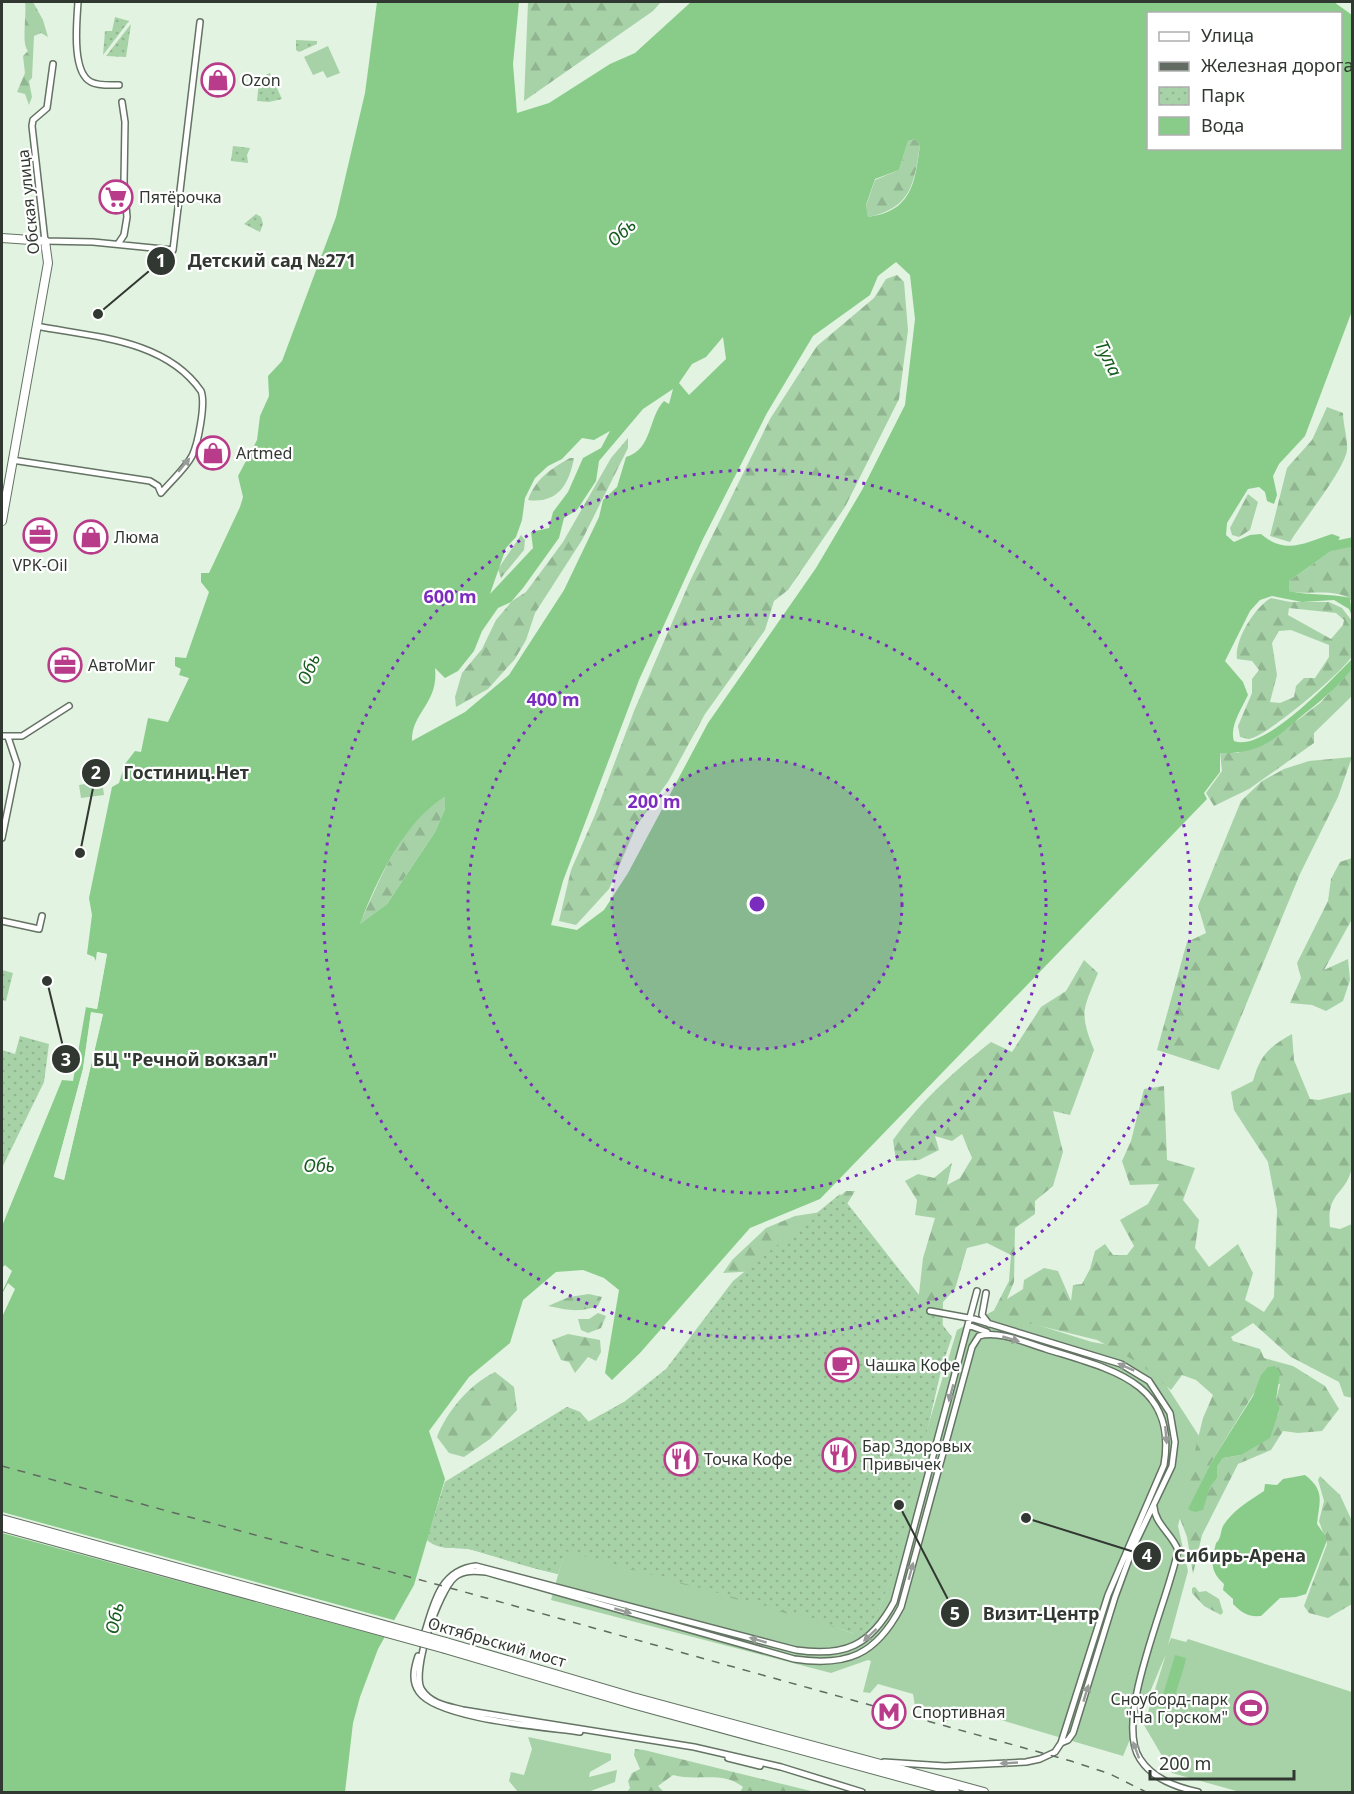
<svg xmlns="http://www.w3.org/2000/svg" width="1354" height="1794" viewBox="0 0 1354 1794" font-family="'Noto Sans',sans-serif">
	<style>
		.green { fill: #a7d2a7 }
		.forest { fill: url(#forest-firs); fill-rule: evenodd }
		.park { fill: url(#park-dots) }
		.water { fill: #89cc8a; fill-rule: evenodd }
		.pier { fill: #e2f3e1; fill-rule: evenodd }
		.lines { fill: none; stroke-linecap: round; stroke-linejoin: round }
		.river { stroke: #89cc8a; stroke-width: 9 }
		.street-casing { stroke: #647364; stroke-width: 8 }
		.secondary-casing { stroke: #647364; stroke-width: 10 }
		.primary-casing { stroke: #647364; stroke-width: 10 }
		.street { stroke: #fff; stroke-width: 5 }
		.secondary { stroke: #fff; stroke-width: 8 }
		.primary { stroke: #fff; stroke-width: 8 }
		.rail { stroke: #616b61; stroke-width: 1.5; stroke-dasharray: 8 8; stroke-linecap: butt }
		.primary-bridge-casing { stroke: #647364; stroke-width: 10; stroke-linecap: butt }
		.primary-bridge { stroke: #fff; stroke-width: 8 }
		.oneway { fill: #989c98 }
		.ring { fill: none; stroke: #7b2cbf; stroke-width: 3; stroke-dasharray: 3 6 }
		.labels { text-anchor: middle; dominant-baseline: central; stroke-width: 4.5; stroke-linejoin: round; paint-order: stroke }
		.poi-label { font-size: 16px; fill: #313831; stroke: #fff; text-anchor: start }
		.street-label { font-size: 16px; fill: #313831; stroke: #fff }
		.water-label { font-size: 18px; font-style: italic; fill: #165b1e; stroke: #fff }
		.centre { fill: #7b2cbf; stroke: #fff; stroke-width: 3 }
		.ring-label { font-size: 18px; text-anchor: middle; font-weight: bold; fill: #7b2cbf; stroke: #fff; stroke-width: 4.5; stroke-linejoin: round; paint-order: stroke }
		.leader { fill: none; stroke: #313831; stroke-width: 2 }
		.callout-dot { fill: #313831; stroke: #fff; stroke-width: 2 }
		.mark-label { font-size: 18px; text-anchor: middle; font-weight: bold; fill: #fff }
		.callout-label { font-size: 18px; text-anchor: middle; font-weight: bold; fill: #313831; stroke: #fff; stroke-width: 4.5; stroke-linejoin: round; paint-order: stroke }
	</style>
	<defs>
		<pattern id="forest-firs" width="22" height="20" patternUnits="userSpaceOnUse" patternTransform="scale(1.5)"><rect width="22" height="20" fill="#a7d2a7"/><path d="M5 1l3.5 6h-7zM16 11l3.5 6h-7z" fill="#90b590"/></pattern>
		<pattern id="park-dots" width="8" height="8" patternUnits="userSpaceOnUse" patternTransform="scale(1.5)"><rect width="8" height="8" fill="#a7d2a7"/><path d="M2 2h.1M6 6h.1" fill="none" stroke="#90b590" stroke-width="1.8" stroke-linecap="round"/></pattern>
	</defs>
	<rect width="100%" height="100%" fill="#e2f3e1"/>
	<path class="green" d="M328 46 340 73 327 78 323 71 313 75 304 57Z
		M102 781 104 795 81 798 79 785Z
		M993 1311 1092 1342 1144 1351 1199 1436 1178 1526 1188 1571 1168 1645 1171 1638 1186 1642 1188 1639 1352 1692V1792H1240L1172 1773 1144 1725 1166 1654 1123 1756 953 1706 948 1721 934 1717 935 1712 915 1706 913 1694 878 1684 870 1693 863 1692 871 1661 868 1660 831 1673 551 1600 565 1550 817 1620 854 1634 869 1627 877 1615 895 1567 902 1512 957 1330Z
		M528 1737 611 1754V1760L590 1772 589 1777 617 1770 615 1782 588 1792H518L509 1781 511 1772 524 1775 532 1749Z"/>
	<path class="forest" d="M25 2H33L43 20 48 37 41 33 34 36 32 78 29 81 32 97 29 105 25 94 17 92 25 73 23 56 28 51C21 44 27 15 25 2Z
		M528 2H661L653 11 524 101Z
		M916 139 920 145C914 183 912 208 868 217L866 206 875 180 899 170 908 141Z
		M897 275 904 282 908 330 899 399 845 507 788 590 774 601 765 630 705 714 669 780 637 825 609 889 576 925 559 921 571 870 595 815 634 711 690 581 770 419 817 346 874 298 886 279Z
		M1327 407 1343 413C1343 424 1348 440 1347 450 1345 469 1302 522 1290 542L1270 536 1287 468 1312 440Z
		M628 438V448L582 540 535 613 526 640 515 659 488 689 456 707 455 697 462 673 482 649 496 620 512 601 526 592 563 542 611 458Z
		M570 458H574C569 484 558 504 528 500 536 478 551 469 570 458Z
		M1248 494 1258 502 1250 530 1239 537 1232 535 1230 528Z
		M521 535 525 540 524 550 501 578 498 569Z
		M1352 542V601C1338 587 1308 596 1289 591V581L1334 549 1338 543Z
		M1271 598 1290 602H1329L1342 608 1352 621V656C1342 673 1267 736 1249 739 1248 739 1240 737 1240 737L1238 726 1252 693V679L1259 670 1252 661 1237 659C1234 640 1255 607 1271 598ZM1289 608 1336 613 1344 620 1343 625 1331 639 1288 615ZM1291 630 1329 645V657L1315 678H1304L1296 686 1294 697 1280 703 1270 702 1277 675 1272 643 1279 631Z
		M1352 669V696L1314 733V743L1249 789 1214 806 1206 793 1222 771 1220 752 1238 753 1299 719 1320 703Z
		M1352 757 1338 797 1300 874 1219 1070 1157 1050 1187 942 1206 933 1198 906 1241 801 1262 781 1284 769 1309 761Z
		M445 797V809L435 832 387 904 359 925C381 879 399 824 445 797Z
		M1352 858V919L1324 970 1348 959 1350 980 1343 1001 1326 1011 1312 1005 1290 1003 1301 978 1297 963 1328 901 1331 879 1340 862Z
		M1084 960 1098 973C1083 1010 1079 1012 1094 1050L1070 1115 1053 1111 1063 1152 1053 1186 1035 1201V1214L1015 1228 1014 1282 1007 1299 1023 1289 1024 1280 1044 1268 1058 1271 1071 1301 1073 1285 1082 1284 1090 1269 1095 1251 1105 1244 1113 1255H1127L1134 1246 1120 1220 1148 1204 1159 1184 1130 1185 1122 1161 1131 1141 1144 1089 1164 1086 1167 1160 1195 1168 1183 1200 1199 1220 1195 1248 1209 1267 1238 1244 1253 1273 1245 1300 1264 1312 1274 1297 1277 1210 1268 1162 1234 1110 1231 1092 1253 1081C1260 1055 1269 1047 1292 1034L1294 1060 1310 1099 1319 1100 1352 1092C1352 1116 1354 1144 1352 1167 1346 1196 1326 1191 1330 1227L1340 1229 1352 1224V1398L1344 1396 1339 1382 1291 1357 1253 1323 1231 1337 1233 1341 1260 1349 1264 1358 1293 1366 1325 1386 1339 1409 1322 1431 1298 1433 1283 1431 1271 1450 1238 1464 1202 1535 1193 1574 1187 1537 1179 1516 1203 1418 1213 1395 1196 1380 1182 1375 1171 1390 1139 1363 1097 1340 992 1314 1009 1281 1011 1255 987 1243 967 1248 955 1289 943 1302 942 1366 895 1567 877 1615 860 1634 565 1551 558 1574C530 1568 504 1559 476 1551 458 1545 443 1553 427 1540L445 1482 567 1407 580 1412 588 1422 624 1402 623 1427 757 1271 723 1273 732 1260 766 1228 795 1216 821 1212 846 1191H855L847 1204 892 1359 919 1294 923 1258 935 1218 915 1215 917 1200 905 1181 918 1174 934 1178 952 1163 947 1185 960 1178 972 1158 962 1134 952 1141 935 1136 939 1150 919 1160 896 1161 893 1140C922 1100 953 1072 991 1042L1012 1052 1041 1007 1066 991ZM1280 1384 1276 1400 1280 1408 1278 1415 1241 1455 1223 1458 1217 1467V1478L1189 1509 1212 1461 1257 1388Z
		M589 1294 602 1297 598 1306C578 1313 568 1310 548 1306L569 1297Z
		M598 1313 606 1316 601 1328 588 1333 581 1330 578 1319H589Z
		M568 1334 600 1340 601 1352 596 1361 588 1357 575 1373 569 1362 561 1360 552 1340Z
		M495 1372 514 1387 517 1410 490 1439 464 1457 449 1453 437 1437C447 1411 470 1384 495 1372Z
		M1320 1476 1340 1495 1352 1521V1604L1328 1618 1309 1613 1304 1606 1327 1544 1319 1521 1324 1501 1318 1480Z
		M1195 1587 1199 1592 1206 1591 1219 1599 1223 1612 1221 1615 1204 1606 1192 1593V1588Z
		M635 1749 644 1750 815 1792H740L743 1787C721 1770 698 1782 673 1775L658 1786 664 1792H627L630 1788 628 1781 632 1773 640 1769 634 1755Z"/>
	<path class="park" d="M115 17 129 21 103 55 105 31H112Z
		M131 24 126 57 106 56Z
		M296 40 317 41V44L299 52 296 50Z
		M270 73 282 99 269 102 257 101 259 80H266L264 76Z
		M233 146 250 148 247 155 248 163 231 161Z
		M256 214 261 217 263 224 260 232 244 224Z
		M2 970 13 973 6 1001 2 1000Z
		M20 1036 49 1044 44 1082 2 1168V1050L15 1054Z
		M840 1194 952 1337 942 1366 895 1567 877 1615 869 1627 860 1634H854L817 1620 565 1551 558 1574C530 1568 504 1559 476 1551 458 1545 443 1553 427 1540L445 1482 567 1407 580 1412 589 1422 624 1402 666 1369 733 1281Z"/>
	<path class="water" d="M377 2H519L513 64 517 113 549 103 610 64 635 53 691 2H1334L1352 15V311L1305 436 1279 464 1273 476 1277 495 1274 504 1267 501 1265 492 1259 487 1248 489 1227 523 1226 535 1234 542 1250 535 1261 534C1285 555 1305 543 1332 534L1340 537 1334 549 1289 581V591C1309 596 1330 593 1350 598L1352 616 1349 609 1334 600 1302 602 1272 596 1260 600 1250 611 1225 661 1243 682 1248 695C1242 708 1229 727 1234 741 1264 753 1331 680 1352 659V669C1336 689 1318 703 1298 719 1272 742 1257 754 1220 753V772L1204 793 1207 799 820 1199 750 1228 640 1353 612 1380 605 1373 619 1290 604 1278 583 1270 556 1272 523 1300 510 1343 469 1377 429 1431 445 1479 414 1585 378 1649 360 1697 353 1723 345 1792H2V1226L62 1080 73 1081 86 1007 97 1009 107 954 97 952 96 961 94 957 87 954 92 915 89 898 112 787 119 783 125 764 135 751 141 752 148 718 168 722 189 678 179 675 181 669 175 666V657L186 658 209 592 201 582V573H209L240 507 243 497 238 476 257 440 260 416 269 396 268 376 282 361 336 217 365 93ZM1148 14H1340V148H1148ZM916 139 920 145C915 181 913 211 868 217L866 205 875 179 899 170 908 141ZM896 262 910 275 915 319 905 405 862 490 816 568 708 723 628 873 604 910 577 930 551 925 563 881 639 680 703 539 767 413 813 336 870 295 878 276ZM723 337 726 359 689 395 679 383 692 364 706 357ZM673 389 669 404 664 401C648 417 653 449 626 457L617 487 603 500 599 517 564 590 509 675 465 712 412 741C411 713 439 703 435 668L445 678 458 671 474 651 482 631 498 608 511 602 523 588 559 538 564 518 577 510 596 481 599 461 643 409ZM610 431 601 448 583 458 568 492 553 512 549 528 531 532 533 548 490 594 506 548 516 537 522 520 525 498 535 478 548 466 562 459 582 438 594 440ZM445 797V809L435 832 387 904 360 924C376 882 404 821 445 797ZM91 1013 103 1014 64 1180 54 1176 83 1069Z
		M1275 1366 1280 1373 1276 1400 1280 1408 1270 1438 1241 1455 1223 1458 1217 1467V1478L1210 1487 1203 1510 1195 1512 1188 1509 1212 1461 1253 1396 1261 1375 1268 1367Z
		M1305 1475C1326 1491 1319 1502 1317 1524L1326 1537V1543L1306 1594 1296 1597 1280 1598 1261 1616C1248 1617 1242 1613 1233 1604V1599L1223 1590 1224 1584C1210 1571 1211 1563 1216 1543 1221 1539 1220 1533 1223 1526 1233 1510 1249 1501 1264 1491L1265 1484 1277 1485 1283 1479Z
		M1175 1655 1186 1658 1184 1667 1167 1721H1158L1156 1718Z"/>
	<path class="pier" d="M97 952 107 954 97 1009 86 1007 87 1004 95 1005 104 956 100 955 98 963 94 964 92 961H96Z
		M91 1012 103 1014 64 1180 54 1177 83 1069ZM94 1016H99L89 1069 62 1176 58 1175 86 1070Z
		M5 1265 12 1271 2 1292V1268Z
		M8 1283 15 1289 2 1317V1294Z
		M2 1512 397 1621 387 1638 2 1533Z"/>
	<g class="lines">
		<path class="river" d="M1328 547 1352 542"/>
		<g class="street-casing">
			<path id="street" d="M78 2C77 20 71 72 91 82 98 86 111 85 119 85
				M53 64 47 108 33 120 32 126 45 241 93 242 173 250 200 22
				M118 244 124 235 127 217 124 182 125 122 122 102
				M12 460 150 481 158 486 161 493C171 481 185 469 192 456 198 444 206 403 201 391 165 339 93 337 36 326
				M2 736H22L69 706
				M2 838 17 764 8 737
				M2 921 39 929 42 916
				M986 1293 982 1315 989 1324
				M930 1311 974 1319 1121 1364 1149 1381 1170 1413 1175 1442 1172 1466 1133 1548 1115 1597 1073 1733 1068 1740 1061 1743
				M968 1325 987 1332
				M1154 1507C1155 1524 1172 1534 1178 1550 1169 1599 1113 1719 1140 1759 1153 1779 1176 1787 1198 1792
				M423 1638C433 1608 438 1570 476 1566L796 1650C845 1657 870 1646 894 1602L977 1291
				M418 1656C414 1668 411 1681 419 1692 438 1719 545 1727 580 1732
				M728 1758 760 1766
				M862 1792 781 1767 694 1747 463 1710C448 1706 431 1704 422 1690 410 1673 439 1590 455 1577 464 1570 475 1571 486 1572L794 1659C847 1667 876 1655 901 1607L972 1347 979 1336C999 1330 1026 1343 1046 1349 1110 1369 1178 1382 1164 1465L1108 1595 1061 1743 1055 1752 1040 1759 1026 1762 945 1766 884 1762"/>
		</g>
		<g class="secondary-casing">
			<path id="secondary" d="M2 238 45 241 48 263 2 521"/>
		</g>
		<g class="primary-casing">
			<path id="primary" d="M446 1642 633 1697 984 1792
				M445 1649 632 1704 955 1792"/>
		</g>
		<use href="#street" class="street"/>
		<use href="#secondary" class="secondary"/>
		<use href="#primary" class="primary"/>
		<path class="rail" d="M2 1466 461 1591 1071 1761 1110 1774 1146 1792"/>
		<g class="primary-bridge-casing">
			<path id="primary-bridge" d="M2 1519 446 1642
				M2 1527 445 1649"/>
		</g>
		<use href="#primary-bridge" class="primary-bridge"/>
	</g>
	<defs><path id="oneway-solid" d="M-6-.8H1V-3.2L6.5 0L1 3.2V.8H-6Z" transform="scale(1.5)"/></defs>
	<g class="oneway">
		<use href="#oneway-solid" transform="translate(184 465) rotate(-50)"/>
		<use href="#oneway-solid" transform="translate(1011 1339) rotate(16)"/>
		<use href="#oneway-solid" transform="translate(1126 1367) rotate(-156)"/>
		<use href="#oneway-solid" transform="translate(951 1393) rotate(105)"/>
		<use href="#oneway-solid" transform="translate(1166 1435) rotate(85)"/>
		<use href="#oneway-solid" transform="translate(911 1571) rotate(-75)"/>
		<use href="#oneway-solid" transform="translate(623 1611) rotate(16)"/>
		<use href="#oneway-solid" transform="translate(870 1635) rotate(137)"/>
		<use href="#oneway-solid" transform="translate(758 1640) rotate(-164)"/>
		<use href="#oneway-solid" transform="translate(1086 1693) rotate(-73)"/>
		<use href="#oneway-solid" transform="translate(1136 1750) rotate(-110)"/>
		<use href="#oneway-solid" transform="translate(1009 1763) rotate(177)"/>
	</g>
	<circle cx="757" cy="904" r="145" fill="#7b2cbf" fill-opacity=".12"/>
	<g class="ring">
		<circle cx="757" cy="904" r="145"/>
		<circle cx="757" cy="904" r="289"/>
		<circle cx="757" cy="904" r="434"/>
	</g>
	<defs>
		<g id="shop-ring" transform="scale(1.725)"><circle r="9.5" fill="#fff" stroke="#b93c8b" stroke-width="1.5"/><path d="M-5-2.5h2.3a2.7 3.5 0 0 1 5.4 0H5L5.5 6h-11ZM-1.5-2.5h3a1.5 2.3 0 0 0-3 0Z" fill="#b93c8b"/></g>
		<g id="supermarket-ring" transform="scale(1.725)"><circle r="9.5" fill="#fff" stroke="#b93c8b" stroke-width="1.5"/><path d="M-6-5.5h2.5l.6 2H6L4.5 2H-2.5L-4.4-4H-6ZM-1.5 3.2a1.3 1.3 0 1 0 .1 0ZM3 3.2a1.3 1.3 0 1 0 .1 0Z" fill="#b93c8b"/></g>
		<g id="office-ring" transform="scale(1.725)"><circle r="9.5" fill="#fff" stroke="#b93c8b" stroke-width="1.5"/><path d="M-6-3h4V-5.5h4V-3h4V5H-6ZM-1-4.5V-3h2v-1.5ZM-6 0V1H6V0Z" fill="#b93c8b"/></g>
		<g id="cafe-ring" transform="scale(1.725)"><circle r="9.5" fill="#fff" stroke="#b93c8b" stroke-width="1.5"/><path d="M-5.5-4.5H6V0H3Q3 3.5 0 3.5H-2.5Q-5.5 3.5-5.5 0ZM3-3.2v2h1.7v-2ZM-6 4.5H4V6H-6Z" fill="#b93c8b"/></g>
		<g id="restaurant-ring" transform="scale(1.725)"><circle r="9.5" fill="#fff" stroke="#b93c8b" stroke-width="1.5"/><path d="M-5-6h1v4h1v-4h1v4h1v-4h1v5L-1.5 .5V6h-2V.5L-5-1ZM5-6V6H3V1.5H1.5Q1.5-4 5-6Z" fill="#b93c8b"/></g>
		<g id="stadium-ring" transform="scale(1.725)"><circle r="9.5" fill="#fff" stroke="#b93c8b" stroke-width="1.5"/><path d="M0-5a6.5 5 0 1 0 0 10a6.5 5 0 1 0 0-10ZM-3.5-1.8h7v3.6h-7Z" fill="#b93c8b"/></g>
		<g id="metro-ring" transform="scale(1.725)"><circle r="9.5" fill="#fff" stroke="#b93c8b" stroke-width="1.5"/><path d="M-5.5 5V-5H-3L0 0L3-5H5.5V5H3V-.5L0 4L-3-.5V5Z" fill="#b93c8b"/></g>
	</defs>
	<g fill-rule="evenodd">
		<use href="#shop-ring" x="218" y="80"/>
		<use href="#supermarket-ring" x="116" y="197"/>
		<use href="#shop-ring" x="213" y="453"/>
		<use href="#office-ring" x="40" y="535"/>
		<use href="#shop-ring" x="91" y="537"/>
		<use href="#office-ring" x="65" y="665"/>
		<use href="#cafe-ring" x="842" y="1365"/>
		<use href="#restaurant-ring" x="839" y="1455"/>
		<use href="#restaurant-ring" x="681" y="1459"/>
		<use href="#stadium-ring" x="1251" y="1708"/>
		<use href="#metro-ring" x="889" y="1712"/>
	</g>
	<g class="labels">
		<g class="poi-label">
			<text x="241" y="80">Ozon</text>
			<text x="139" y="197">Пятёрочка</text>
			<text x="236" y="453">Artmed</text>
			<text x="114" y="537">Люма</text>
			<text x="40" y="565" text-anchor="middle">VPK-Oil</text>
			<text x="88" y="665">АвтоМиг</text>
			<text x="865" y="1365">Чашка Кофе</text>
			<text x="862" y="1446">Бар Здоровых<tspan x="862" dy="18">Привычек</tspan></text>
			<text x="704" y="1459">Точка Кофе</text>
			<text x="1228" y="1699" text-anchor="end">Сноуборд-парк<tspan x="1228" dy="18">"На Горском"</tspan></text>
			<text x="912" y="1712">Спортивная</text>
		</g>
		<g class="street-label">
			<text transform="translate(28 202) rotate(-96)">Обская улица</text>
			<text transform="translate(497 1642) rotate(16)">Октябрьский мост</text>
		</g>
		<g class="water-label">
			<text transform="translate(621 232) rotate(-42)">Обь</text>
			<text transform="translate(1109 358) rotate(64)">Тула</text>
			<text transform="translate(308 669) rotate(-67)">Обь</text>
			<text x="319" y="1165">Обь</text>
			<text transform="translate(114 1618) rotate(-78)">Обь</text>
		</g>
	</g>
	<circle cx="757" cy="904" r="9" class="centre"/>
	<g class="ring-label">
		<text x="450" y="603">600 m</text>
		<text x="553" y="706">400 m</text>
		<text x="654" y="808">200 m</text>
	</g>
	<path class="leader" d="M98 314L161 261M80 853L96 773M47 981L66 1059M1026 1518L1147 1556M899 1505L955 1613"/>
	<g class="callout-dot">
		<circle cx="98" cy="314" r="6"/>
		<circle cx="80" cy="853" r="6"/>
		<circle cx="47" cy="981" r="6"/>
		<circle cx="1026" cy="1518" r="6"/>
		<circle cx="899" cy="1505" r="6"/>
		<circle cx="161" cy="261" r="15"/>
		<circle cx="96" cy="773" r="15"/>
		<circle cx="66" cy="1059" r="15"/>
		<circle cx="1147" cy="1556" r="15"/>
		<circle cx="955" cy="1613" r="15"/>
	</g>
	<g class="mark-label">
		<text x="161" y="267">1</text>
		<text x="96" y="779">2</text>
		<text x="66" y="1066">3</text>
		<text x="1147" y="1562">4</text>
		<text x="955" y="1620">5</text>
	</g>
	<g class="callout-label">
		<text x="272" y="267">Детский сад №271</text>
		<text x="186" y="779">Гостиниц.Нет</text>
		<text x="185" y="1066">БЦ "Речной вокзал"</text>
		<text x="1240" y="1562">Сибирь-Арена</text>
		<text x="1041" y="1620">Визит-Центр</text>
	</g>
	<rect width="1354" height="1794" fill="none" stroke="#313831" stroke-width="6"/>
	<rect x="1147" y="12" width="195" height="138" fill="#ffffff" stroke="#adafad" stroke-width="1.5"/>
	<rect x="1159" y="32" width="30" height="9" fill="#ffffff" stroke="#adafad" stroke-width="1.5"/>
	<text x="1201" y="42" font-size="18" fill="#313831">Улица</text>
	<rect x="1159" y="62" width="30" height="9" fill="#616b61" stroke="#adafad" stroke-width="1.5"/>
	<text x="1201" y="72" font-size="18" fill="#313831">Железная дорога</text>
	<rect x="1159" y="87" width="30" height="18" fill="url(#park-dots)" stroke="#adafad" stroke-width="1.5"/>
	<text x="1201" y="102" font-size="18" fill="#313831">Парк</text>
	<rect x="1159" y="117" width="30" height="18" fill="#89cc8a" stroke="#adafad" stroke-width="1.5"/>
	<text x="1201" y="132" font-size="18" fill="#313831">Вода</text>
	<path d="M1150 1770v9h144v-9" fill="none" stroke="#313831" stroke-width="3"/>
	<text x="1159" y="1770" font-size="18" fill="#313831" stroke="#ffffff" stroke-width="4.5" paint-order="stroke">200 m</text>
</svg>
